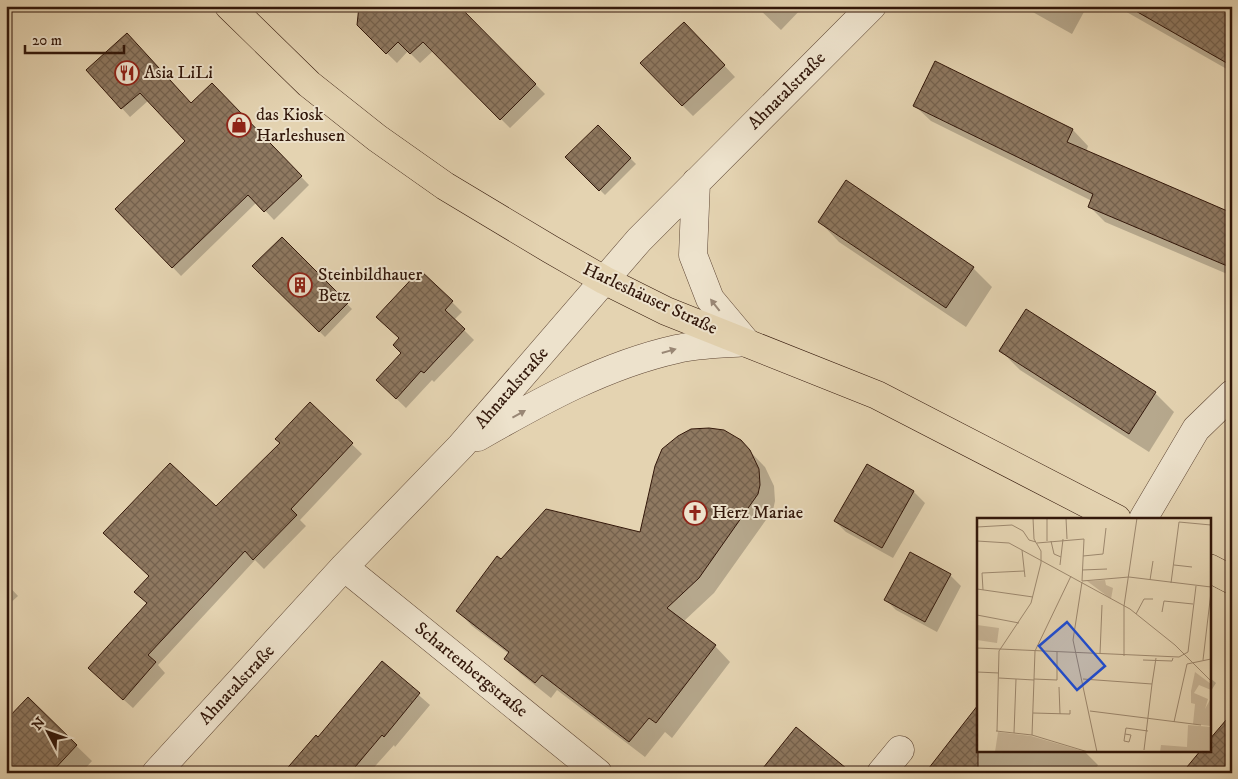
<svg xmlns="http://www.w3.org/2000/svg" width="1238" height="779" viewBox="0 0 1238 779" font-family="'IM FELL DW Pica',serif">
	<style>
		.shadow { fill: #0003 }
		.building { fill: url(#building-cross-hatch); stroke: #32170a }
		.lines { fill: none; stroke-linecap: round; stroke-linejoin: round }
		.minor-casing { stroke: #5e4634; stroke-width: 29 }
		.major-casing { stroke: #32170a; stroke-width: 29 }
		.minor { stroke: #ede2cc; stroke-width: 28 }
		.major { stroke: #e4d3b1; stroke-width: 28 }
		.oneway { fill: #998775 }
		.labels { text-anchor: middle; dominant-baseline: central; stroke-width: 4; stroke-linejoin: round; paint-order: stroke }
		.poi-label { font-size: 18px; fill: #32170a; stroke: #ede2cc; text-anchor: start }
		.street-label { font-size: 18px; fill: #32170a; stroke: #ede2cc }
		.inset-road { fill: none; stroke: #9d886e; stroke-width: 1 }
		.view { fill: #1d4ed8; fill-opacity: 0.15; stroke: #1d4ed8; stroke-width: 2.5 }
		.inset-edge { fill: none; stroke: #32170a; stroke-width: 2.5 }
	</style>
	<defs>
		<pattern id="building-cross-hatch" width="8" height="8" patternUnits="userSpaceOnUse" patternTransform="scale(1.25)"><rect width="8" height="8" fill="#8f7961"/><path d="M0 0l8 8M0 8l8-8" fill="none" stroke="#75624e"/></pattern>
	</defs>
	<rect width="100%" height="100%" fill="#e4d3b1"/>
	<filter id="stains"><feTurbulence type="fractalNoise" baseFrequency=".004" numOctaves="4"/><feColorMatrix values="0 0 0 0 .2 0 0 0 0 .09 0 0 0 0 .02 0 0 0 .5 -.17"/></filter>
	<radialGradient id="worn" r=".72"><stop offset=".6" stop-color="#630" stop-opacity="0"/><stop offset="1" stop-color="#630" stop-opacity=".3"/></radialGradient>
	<path class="shadow" d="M21 6H33L26 12Z
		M458 6 545 94 510 128 433 51 420 63 408 51 397 63 358 25Z
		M756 6H804L781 30Z
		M1022 6H1081L1085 10 1072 34Z
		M1116 6H1231L1232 72Z
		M695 34 735 77 693 116 682 105Z
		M936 63 1073 130 1088 146 1086 152 1232 214V276L1105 222 1089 206 1092 201 931 121 915 106Z
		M87 70 191 105 212 84 309 185 274 220 257 202 181 276 117 209 186 141 149 100 130 117Z
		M598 126 636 164 605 195 567 157Z
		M820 222 973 268 992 287 966 327 839 242Z
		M282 239 352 309 325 337 254 266Z
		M452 302 462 312 454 320 474 340 434 382 432 380 406 408 377 380Z
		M1001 351 1155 393 1174 412 1149 452 1020 370Z
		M310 404 362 454 300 520 306 526 264 569 255 560 158 665 165 673 133 708 99 678 148 604 216 508 281 443Z
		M740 441 765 467 774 486 775 501 773 510 714 593 683 622 715 646 730 662 672 738 665 732 645 757 557 690 551 698 521 674 506 659 509 654 472 626 457 610 502 561 641 534Z
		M867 465 914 492 925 503 893 558 846 532 835 521Z
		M1232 470V478L1228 474Z
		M950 575 961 586 937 632 896 610 885 599Z
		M6 583 18 596 6 607Z
		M382 663 430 705 395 747 394 745 369 773H285L318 739Z
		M1209 677 1216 683 1209 694Z
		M28 699 92 761 81 773H12Z
		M978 707V750H1083L1098 765 1093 773H926Z"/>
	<path class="building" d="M359 6H459L536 84 500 120 423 42 410 54 398 42 386 54 357 25Z
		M1127 6H1232V66Z
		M684 22 725 65 682 106 640 63Z
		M127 33 191 103 212 83 302 176 264 212 248 195 172 268 115 209 185 141 140 93 121 109 86 70Z
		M935 61 1073 129 1067 142 1232 213V268L1088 207 1093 194 913 106Z
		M598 125 631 158 599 191 565 157Z
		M846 180 974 267 946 308 818 222Z
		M282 237 348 303 319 332 252 266Z
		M420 270 453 301 445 310 465 329 424 373 421 371 396 399 376 380 401 353 393 345 399 338 376 317Z
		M1026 309 1156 392 1129 434 999 351Z
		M310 402 353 443 291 509 297 515 253 560 245 551 148 655 156 662 123 700 88 668 147 603 134 592 149 576 103 533 170 463 216 506 280 443 275 439Z
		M709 428 724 430 741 440 750 450 759 469 760 485 758 494 699 578 667 608 716 645 656 723 649 718 629 742 542 675 535 683 504 659 509 652 456 611 497 556 501 559 546 509 640 532 655 466 662 449 678 436 691 429Z
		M867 464 914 491 882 548 834 521Z
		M910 552 951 574 925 622 884 600Z
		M382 661 420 693 384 737 382 735 350 773H283L316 735 318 737Z
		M28 697 77 745 51 773H6V720Z
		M978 705V773H925Z
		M1232 713V773H1182L1201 750H1209V740Z
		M796 727 852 773H759Z"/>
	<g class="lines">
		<g class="minor-casing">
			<path id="minor" d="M696 182 693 255 710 299 746 342
				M478 437C541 401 605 365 677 349 699 344 723 344 746 342
				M1143 519 1196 429 1232 394
				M344 567 598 773
				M156 773 344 567 461 446 639 240 872 6
				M881 773 900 750"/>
		</g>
		<g class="major-casing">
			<path id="major" d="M229 6 309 84 377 138 445 186 550 249 604 280 666 311 877 395 1117 519
				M1209 568 1232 580"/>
		</g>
		<use href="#minor" class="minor"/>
		<use href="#major" class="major"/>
	</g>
	<defs><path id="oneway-solid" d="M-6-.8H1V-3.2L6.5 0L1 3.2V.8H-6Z" transform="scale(1.25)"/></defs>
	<g class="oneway">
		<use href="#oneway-solid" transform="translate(715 305) rotate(-128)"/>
		<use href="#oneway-solid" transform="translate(669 351) rotate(-16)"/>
		<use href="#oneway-solid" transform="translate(519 414) rotate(-29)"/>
	</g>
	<defs>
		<g id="restaurant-ring" transform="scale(1.25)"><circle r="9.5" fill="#ede2cc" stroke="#8f2418" stroke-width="1.5"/><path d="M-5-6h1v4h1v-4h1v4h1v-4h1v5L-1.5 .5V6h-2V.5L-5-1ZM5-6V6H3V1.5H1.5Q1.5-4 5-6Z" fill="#8f2418"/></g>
		<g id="shop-ring" transform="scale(1.25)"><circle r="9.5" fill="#ede2cc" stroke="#8f2418" stroke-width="1.5"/><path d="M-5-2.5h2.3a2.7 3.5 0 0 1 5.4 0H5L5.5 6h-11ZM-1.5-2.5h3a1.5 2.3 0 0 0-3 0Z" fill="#8f2418"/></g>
		<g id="building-ring" transform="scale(1.25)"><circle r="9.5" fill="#ede2cc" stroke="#8f2418" stroke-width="1.5"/><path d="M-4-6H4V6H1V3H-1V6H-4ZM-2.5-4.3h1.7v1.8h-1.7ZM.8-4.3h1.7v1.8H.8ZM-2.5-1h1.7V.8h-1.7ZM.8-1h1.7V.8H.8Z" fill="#8f2418"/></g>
		<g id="church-ring" transform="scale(1.25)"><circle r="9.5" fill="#ede2cc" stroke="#8f2418" stroke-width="1.5"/><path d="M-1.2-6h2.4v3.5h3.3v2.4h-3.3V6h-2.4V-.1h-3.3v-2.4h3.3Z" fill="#8f2418"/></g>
	</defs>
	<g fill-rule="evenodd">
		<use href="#restaurant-ring" x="127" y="73"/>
		<use href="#shop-ring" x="239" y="125"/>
		<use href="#building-ring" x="300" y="285"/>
		<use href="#church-ring" x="695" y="513"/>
	</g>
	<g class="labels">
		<g class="poi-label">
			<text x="144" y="73">Asia LiLi</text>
			<text x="256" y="115">das Kiosk<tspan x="256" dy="21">Harleshusen</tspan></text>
			<text x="318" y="275">Steinbildhauer<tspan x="318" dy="21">Betz</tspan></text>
			<text x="712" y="513">Herz Mariae</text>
		</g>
		<g class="street-label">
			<text transform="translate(787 91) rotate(-45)">Ahnatalstraße</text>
			<text transform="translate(650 299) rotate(25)">Harleshäuser Straße</text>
			<text transform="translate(512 388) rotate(-49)">Ahnatalstraße</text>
			<text transform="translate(471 670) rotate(39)">Schartenbergstraße</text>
			<text transform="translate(237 685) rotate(-47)">Ahnatalstraße</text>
		</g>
	</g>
	<g transform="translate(977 518)">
		<rect width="234" height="234" fill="#e4d3b1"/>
		<path d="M128 62 129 67 136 70 134 81 110 63ZM0 107 22 110 20 125 0 122ZM218 154 234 166V172L222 167 217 175 231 181 228 191 234 180V208L216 206 218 186 214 185V173Z" fill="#c6b395"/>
		<path d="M211 207 234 209V234H183L184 227 210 229ZM21 214 54 218 109 234H18Z" fill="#c6b395"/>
		<path class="inset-road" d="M56 0 57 21 64 33V45M89 0 90 21M0 9 35 7 46 13 52 22 59 24M0 23 32 25 153 91 198 127 234 163M70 23V0M74 23 77 36 84 39M60 25 107 21 105 63 152 59 234 69M45 32 48 59M106 38 126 36 129 10M83 47 86 21M197 47 215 49M105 52 130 51M173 62 176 43M105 64 96 122 120 234M194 65 202 4 234 7M0 71 56 79M6 72 5 55 47 53M185 94 187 83 216 86M159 96 167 81H176M0 97 42 105M0 130 202 139 211 134 219 68M123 136 125 87M147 138V88L160 0M166 142 195 143 196 140M226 142 234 74M0 154 22 155M22 160 57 162M57 161 80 162V134M106 161 175 166 179 140M82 169 83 196M113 193 224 207M56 195 93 196V192M197 204 210 146 234 141M19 213 55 217 111 234M20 213 22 133 54 85 64 45M37 215 39 161M148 216 154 217 152 224 147 223 148 216 149 210 171 213M55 217 58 133 94 58M167 232 175 166"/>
		<path class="view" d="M90 104 128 148 100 172 62 128Z"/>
		<rect width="234" height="234" class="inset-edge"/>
	</g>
	<rect width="1238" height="779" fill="none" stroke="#e4d3b1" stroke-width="25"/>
	<rect x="8" y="8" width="1223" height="764" fill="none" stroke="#32170a" stroke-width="2.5"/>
	<rect x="12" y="12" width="1213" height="754" fill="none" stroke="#32170a"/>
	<g transform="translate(48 732) rotate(311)" stroke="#ede2cc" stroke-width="4" paint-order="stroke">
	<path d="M0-4L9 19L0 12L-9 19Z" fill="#32170a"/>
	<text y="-8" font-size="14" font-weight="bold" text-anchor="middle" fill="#32170a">N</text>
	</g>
	<path d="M25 45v8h99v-8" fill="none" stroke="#32170a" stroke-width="2.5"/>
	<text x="32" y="45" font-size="15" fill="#32170a" stroke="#ede2cc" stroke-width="4" paint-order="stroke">20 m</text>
	<rect width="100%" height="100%" filter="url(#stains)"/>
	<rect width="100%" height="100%" fill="url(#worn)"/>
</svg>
